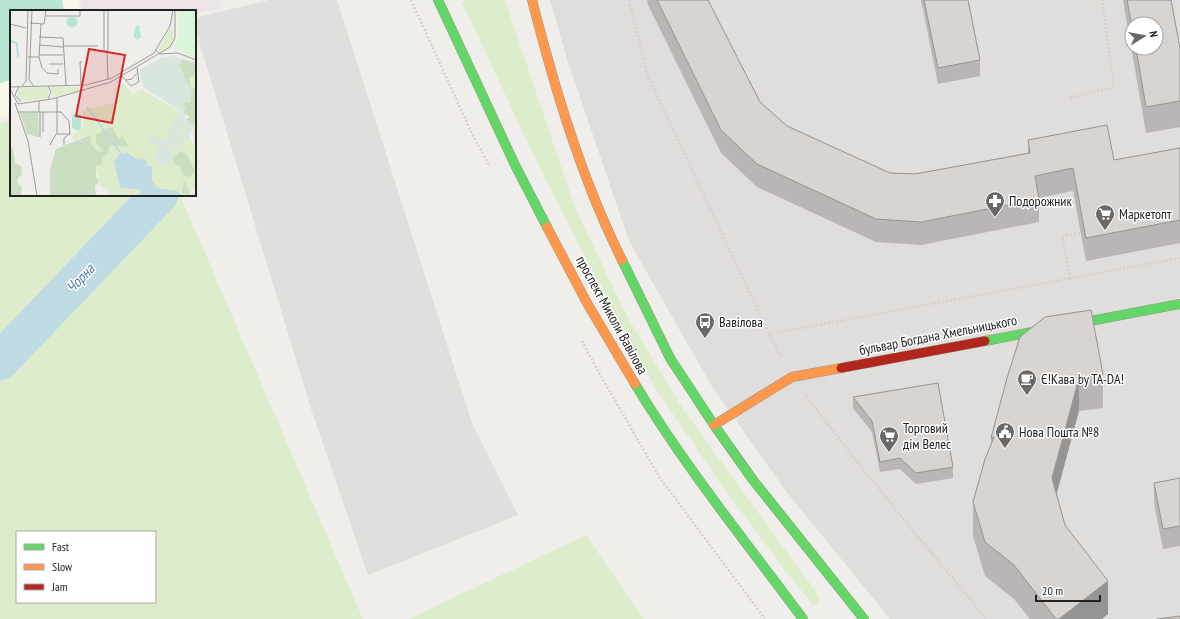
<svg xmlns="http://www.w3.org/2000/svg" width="1180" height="619" viewBox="0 0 1180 619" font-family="'PT Sans Narrow',sans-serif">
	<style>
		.residential { fill: #dfdedc; fill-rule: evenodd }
		.industrial { fill: #ede4e9 }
		.education { fill: #f8f7e8 }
		.grass { fill: #ddeccb; fill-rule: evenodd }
		.pitch { fill: #b7e6d2 }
		.parking { fill: #e0dfde }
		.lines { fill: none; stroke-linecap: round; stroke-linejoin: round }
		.river { stroke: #bfdbe3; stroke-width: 38 }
		.fast-casing { stroke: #999a82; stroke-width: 10 }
		.slow-casing { stroke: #999a82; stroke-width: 10 }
		.jam-casing { stroke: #999a82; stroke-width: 10 }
		.path { stroke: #dccecd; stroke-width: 2.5; stroke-dasharray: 2 2; stroke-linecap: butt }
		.fast { stroke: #63d668; stroke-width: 9 }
		.slow { stroke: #ff974d; stroke-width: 9 }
		.jam { stroke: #b3261e; stroke-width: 9 }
		.wall { fill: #b9b6b5; fill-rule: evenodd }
		.shaded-wall { fill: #969493 }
		.building { fill: #d7d4d2; stroke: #969493 }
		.labels { text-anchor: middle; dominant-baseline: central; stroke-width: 3; stroke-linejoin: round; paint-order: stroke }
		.poi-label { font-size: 14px; fill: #222; stroke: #fff; text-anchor: start }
		.street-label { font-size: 14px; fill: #222; stroke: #fff }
		.water-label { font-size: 15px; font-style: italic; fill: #4a7aab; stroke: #fff }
		.inset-river { fill: none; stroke: #bfdbe3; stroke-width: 2 }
		.inset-road { fill: none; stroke: #9e9c9b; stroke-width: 1 }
		.view { fill: #d62828; fill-opacity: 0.15; stroke: #d62828; stroke-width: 2 }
		.inset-edge { fill: none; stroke: #222; stroke-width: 2 }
	</style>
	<rect width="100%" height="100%" fill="#f0eeeb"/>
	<path class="residential" d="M550 0H1180V619H890L785 490 711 385 629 241 568 62ZM1132 24H1156V48H1132Z"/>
	<path class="industrial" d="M80 0H219L221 9 195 13V11H82Z"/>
	<path class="education" d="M0 0H78L80 11H11V115L0 118Z"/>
	<path class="grass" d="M465 0H505L575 208 627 316 683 409 819 596V604L813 605 792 579 722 486 656 389 617 318 547 183 462 3Z
		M11 121V195H180L363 619H0V124ZM17 532H155V602H17Z
		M586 535 644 619H409Z"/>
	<path class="pitch" d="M0 0H62L64 11H11V80L0 83Z"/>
	<path class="parking" d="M269 0H337L472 423 518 515 368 575 312 412 195 28V18Z
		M1180 271V327L831 394 821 340Z
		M807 403 874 491 843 516 775 428Z"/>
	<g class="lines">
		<path class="river" d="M0 361 159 195"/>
		<g class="fast-casing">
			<path id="fast" d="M438 0 515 165 547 227
				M622 260 670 358 714 425 753 480 864 619
				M985 341 1180 304
				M635 384C685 467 746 542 803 619"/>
		</g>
		<g class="slow-casing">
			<path id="slow" d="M532 0C555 89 581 178 622 260
				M547 227 587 303 635 384
				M714 425 792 377 841 368"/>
		</g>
		<g class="jam-casing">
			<path id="jam" d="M841 368 985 341"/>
		</g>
		<path class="path" d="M411 0 473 136 489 165
			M629 0 647 74 769 334 782 358
			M1070 98 1114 87 1102 0
			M1070 279 1062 236 1081 233
			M769 334 1180 258
			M582 341 598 371 660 478 765 619
			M806 396C864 472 925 546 987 619"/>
		<use href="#fast" class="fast"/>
		<use href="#slow" class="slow"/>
		<use href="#jam" class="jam"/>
	</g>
	<path class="wall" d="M647 0H708L760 102 787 126 890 173 915 174 1028 153V140L1114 160 1180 148V243L1086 261 1073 191 1039 198V222L921 245 876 242 757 187 721 153 648 5Z
		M921 0H968L980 60V76L938 84Z
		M1123 0H1171L1180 48V127L1146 133ZM1132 24 1156 48H1132Z
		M1103 374V408L1079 411 1056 494 1065 525 1108 614 1102 619H1030L1014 599 985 576 973 536V502L991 444V438L1007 378Z
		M853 397 953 467V478L916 484 900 469 880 472 872 432 853 408Z
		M1180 478V546L1163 549 1154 503V483Z"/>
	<path class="shaded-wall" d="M1079 378V411L1052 511V478Z
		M1108 581V614L1102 619H1059Z"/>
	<path class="building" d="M657 0H708L760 102 787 126 890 173 915 174 1030 153 1028 140 1107 125 1114 160 1180 148V220L1086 238 1073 168 1035 176 1039 199 921 222 876 219 757 164 721 130Z
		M924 0H968L980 60 938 68Z
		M1127 0H1171L1180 48V101L1146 107 1136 48H1156V24H1132V27Z
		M1091 310 1103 374 1079 378 1052 478 1065 525 1108 581 1059 619H1056L1014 565 985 542 973 502 985 459 994 437 991 438 1007 378 1020 337 1045 317Z
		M938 383 953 467 916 473 900 458 880 462 872 421 853 397Z
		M1180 478V526L1163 529 1154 483Z
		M1180 616V619H1157Z"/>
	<defs>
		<g id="pharmacy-pin" transform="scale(1)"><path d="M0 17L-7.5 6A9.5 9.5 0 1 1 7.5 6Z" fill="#6a6968" stroke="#fff"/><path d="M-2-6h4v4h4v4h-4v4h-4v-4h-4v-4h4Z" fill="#fff"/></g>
		<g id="supermarket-pin" transform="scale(1)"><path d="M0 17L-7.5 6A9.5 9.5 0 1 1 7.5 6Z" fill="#6a6968" stroke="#fff"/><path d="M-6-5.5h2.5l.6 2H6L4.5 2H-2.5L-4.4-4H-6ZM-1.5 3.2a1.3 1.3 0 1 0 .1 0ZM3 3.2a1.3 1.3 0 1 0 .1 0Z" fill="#fff"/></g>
		<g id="bus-pin" transform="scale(1)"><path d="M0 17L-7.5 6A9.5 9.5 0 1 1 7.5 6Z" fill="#6a6968" stroke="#fff"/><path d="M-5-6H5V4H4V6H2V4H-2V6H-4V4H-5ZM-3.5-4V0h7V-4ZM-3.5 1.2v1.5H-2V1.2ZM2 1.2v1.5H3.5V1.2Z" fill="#fff"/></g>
		<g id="cafe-pin" transform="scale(1)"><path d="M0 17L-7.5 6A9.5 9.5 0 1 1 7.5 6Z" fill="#6a6968" stroke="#fff"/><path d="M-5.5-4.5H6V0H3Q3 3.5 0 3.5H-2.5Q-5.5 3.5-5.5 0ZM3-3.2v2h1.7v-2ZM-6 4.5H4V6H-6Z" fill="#fff"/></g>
		<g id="civic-pin" transform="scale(1)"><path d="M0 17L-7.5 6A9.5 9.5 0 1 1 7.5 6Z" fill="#6a6968" stroke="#fff"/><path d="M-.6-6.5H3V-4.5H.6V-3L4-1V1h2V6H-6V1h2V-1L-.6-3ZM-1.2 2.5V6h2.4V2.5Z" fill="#fff"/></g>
	</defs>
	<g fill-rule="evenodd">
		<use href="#pharmacy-pin" x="995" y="201"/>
		<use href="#supermarket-pin" x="1105" y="214"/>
		<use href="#bus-pin" x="705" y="322"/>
		<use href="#cafe-pin" x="1027" y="379"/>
		<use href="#civic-pin" x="1005" y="432"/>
		<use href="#supermarket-pin" x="889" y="436"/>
	</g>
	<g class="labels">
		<g class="poi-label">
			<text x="1009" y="201">Подорожник</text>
			<text x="1119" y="214">Маркетопт</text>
			<text x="719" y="322">Вавілова</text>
			<text x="1041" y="379">Є!Кава by TA-DA!</text>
			<text x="903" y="428">Торговий<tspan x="903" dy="16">дім Велес</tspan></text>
			<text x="1019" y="432">Нова Пошта №8</text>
		</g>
		<g class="street-label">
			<text transform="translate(612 315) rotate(61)">проспект Миколи Вавілова</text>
			<text transform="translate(938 335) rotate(-11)">бульвар Богдана Хмельницького</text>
		</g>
		<g class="water-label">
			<text transform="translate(80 278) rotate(-46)">Чорна</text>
		</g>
	</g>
	<g transform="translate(10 10)">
		<rect width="186" height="186" fill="#f0eeeb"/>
		<path d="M163 19 164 28 161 35 150 42 148 40 159 20ZM186 64V79H181L179 68ZM114 74 122 84 132 80 169 101 184 137 183 120 186 113V184L180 173 184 186H104L90 175 78 125 63 130V126L74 115 72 100 107 92 103 79ZM36 77 40 80 37 88 16 91 7 89 8 78ZM41 77H68L70 80 43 87Z" fill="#ddeccb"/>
		<path d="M173 49 186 53V64L179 68 181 78 186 79V113L184 116 176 109 180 107 173 103 171 92 174 65 169 56ZM10 103H28L29 127 17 124ZM97 118H103L109 130 112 125 119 137 99 135V142L93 147 92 154 86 156V166L89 172 85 176 86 186H40V159L46 139 80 125 81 134 88 142 93 141 86 133V125ZM3 138 5 153 11 156 12 166H9L7 172 12 177 10 186H0V140ZM170 141 177 144 184 159V163L178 167 173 165 170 155H166L162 149ZM167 166 174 170 180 184 172 183 174 171Z" fill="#cbdec1"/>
		<path d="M164 46 173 49 169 56 182 82 180 92 172 93 176 98 174 103 176 109 167 126 168 130 175 120V112L177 110 184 116 179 129 176 128 166 139 155 133 165 107 173 103 133 77 130 63 131 59 151 48ZM144 125 149 130 153 129 156 137 165 142 158 156 149 154 144 149 148 139 136 129Z" fill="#d9e6de"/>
		<path d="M168 0H186V49L164 38 168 29Z" fill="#daf5da"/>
		<path d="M56.5 12a5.5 5.5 0 1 1 11 0a5.5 5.5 0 1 1-11 0ZM129 15 131 27 127 30 124 27 125 17ZM64 103 71 105V118L68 121 62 118V106Z" fill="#b7e6d2"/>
		<path d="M118 143 124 148 133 149 137 151 138 156H142V171L147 178 167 181 173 186H131L129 179 110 178 104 151 110 144Z" fill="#bfdbe3"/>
		<path class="inset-river" d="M0 31 7 33 8 47M77 97 112 145"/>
		<path class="inset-road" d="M22 0 19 70 24 76M94 0V41H98V0M36 6H70V0M20 13 34 14 36 0M0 14 16 18M29 27 53 28 56 75M29 35 53 37M53 36H88M146 40 150 44 168 43 186 50M97 41 98 70M29 45H53M18 47H29L31 14M29 47 32 58 37 63 48 64V59M39 54H53M112 66 121 76 129 72 127 58M116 70 122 69 127 63M71 75 70 52H72M9 76 5 85 11 92M12 76 16 71 18 0M38 76 41 82 38 89M0 77 76 75 102 68 144 43 160 16 163 0M0 79 8 94 42 89 101 72 160 37 165 28V0M47 88V124M5 93 18 131 27 186M8 102H29V91M29 102H51L59 111 60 124H46L40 135M30 102V127M33 122V102M54 135V128L59 124"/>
		<path class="view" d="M79 39 115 45 102 113 66 106Z"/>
		<rect width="186" height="186" class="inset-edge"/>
	</g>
	<rect x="16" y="531" width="140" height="72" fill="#ffffff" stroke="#a7a7a7"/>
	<rect x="24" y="544" width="20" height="6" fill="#63d668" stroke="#a7a7a7"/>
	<text x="52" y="551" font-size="12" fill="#222222">Fast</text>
	<rect x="24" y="564" width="20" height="6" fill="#ff974d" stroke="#a7a7a7"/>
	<text x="52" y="571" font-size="12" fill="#222222">Slow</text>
	<rect x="24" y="584" width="20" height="6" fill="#b3261e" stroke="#a7a7a7"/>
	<text x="52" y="591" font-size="12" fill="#222222">Jam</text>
	<g transform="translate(1144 36) rotate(79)"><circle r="19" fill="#ffffff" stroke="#a7a7a7"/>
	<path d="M0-3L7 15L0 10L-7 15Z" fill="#6a6968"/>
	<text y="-6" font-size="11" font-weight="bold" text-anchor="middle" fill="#222222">N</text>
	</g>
	<path d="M1036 595v6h64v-6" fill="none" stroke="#222222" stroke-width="2"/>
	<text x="1042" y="595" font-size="12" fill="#222222" stroke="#ffffff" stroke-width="3" paint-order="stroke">20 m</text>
</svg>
